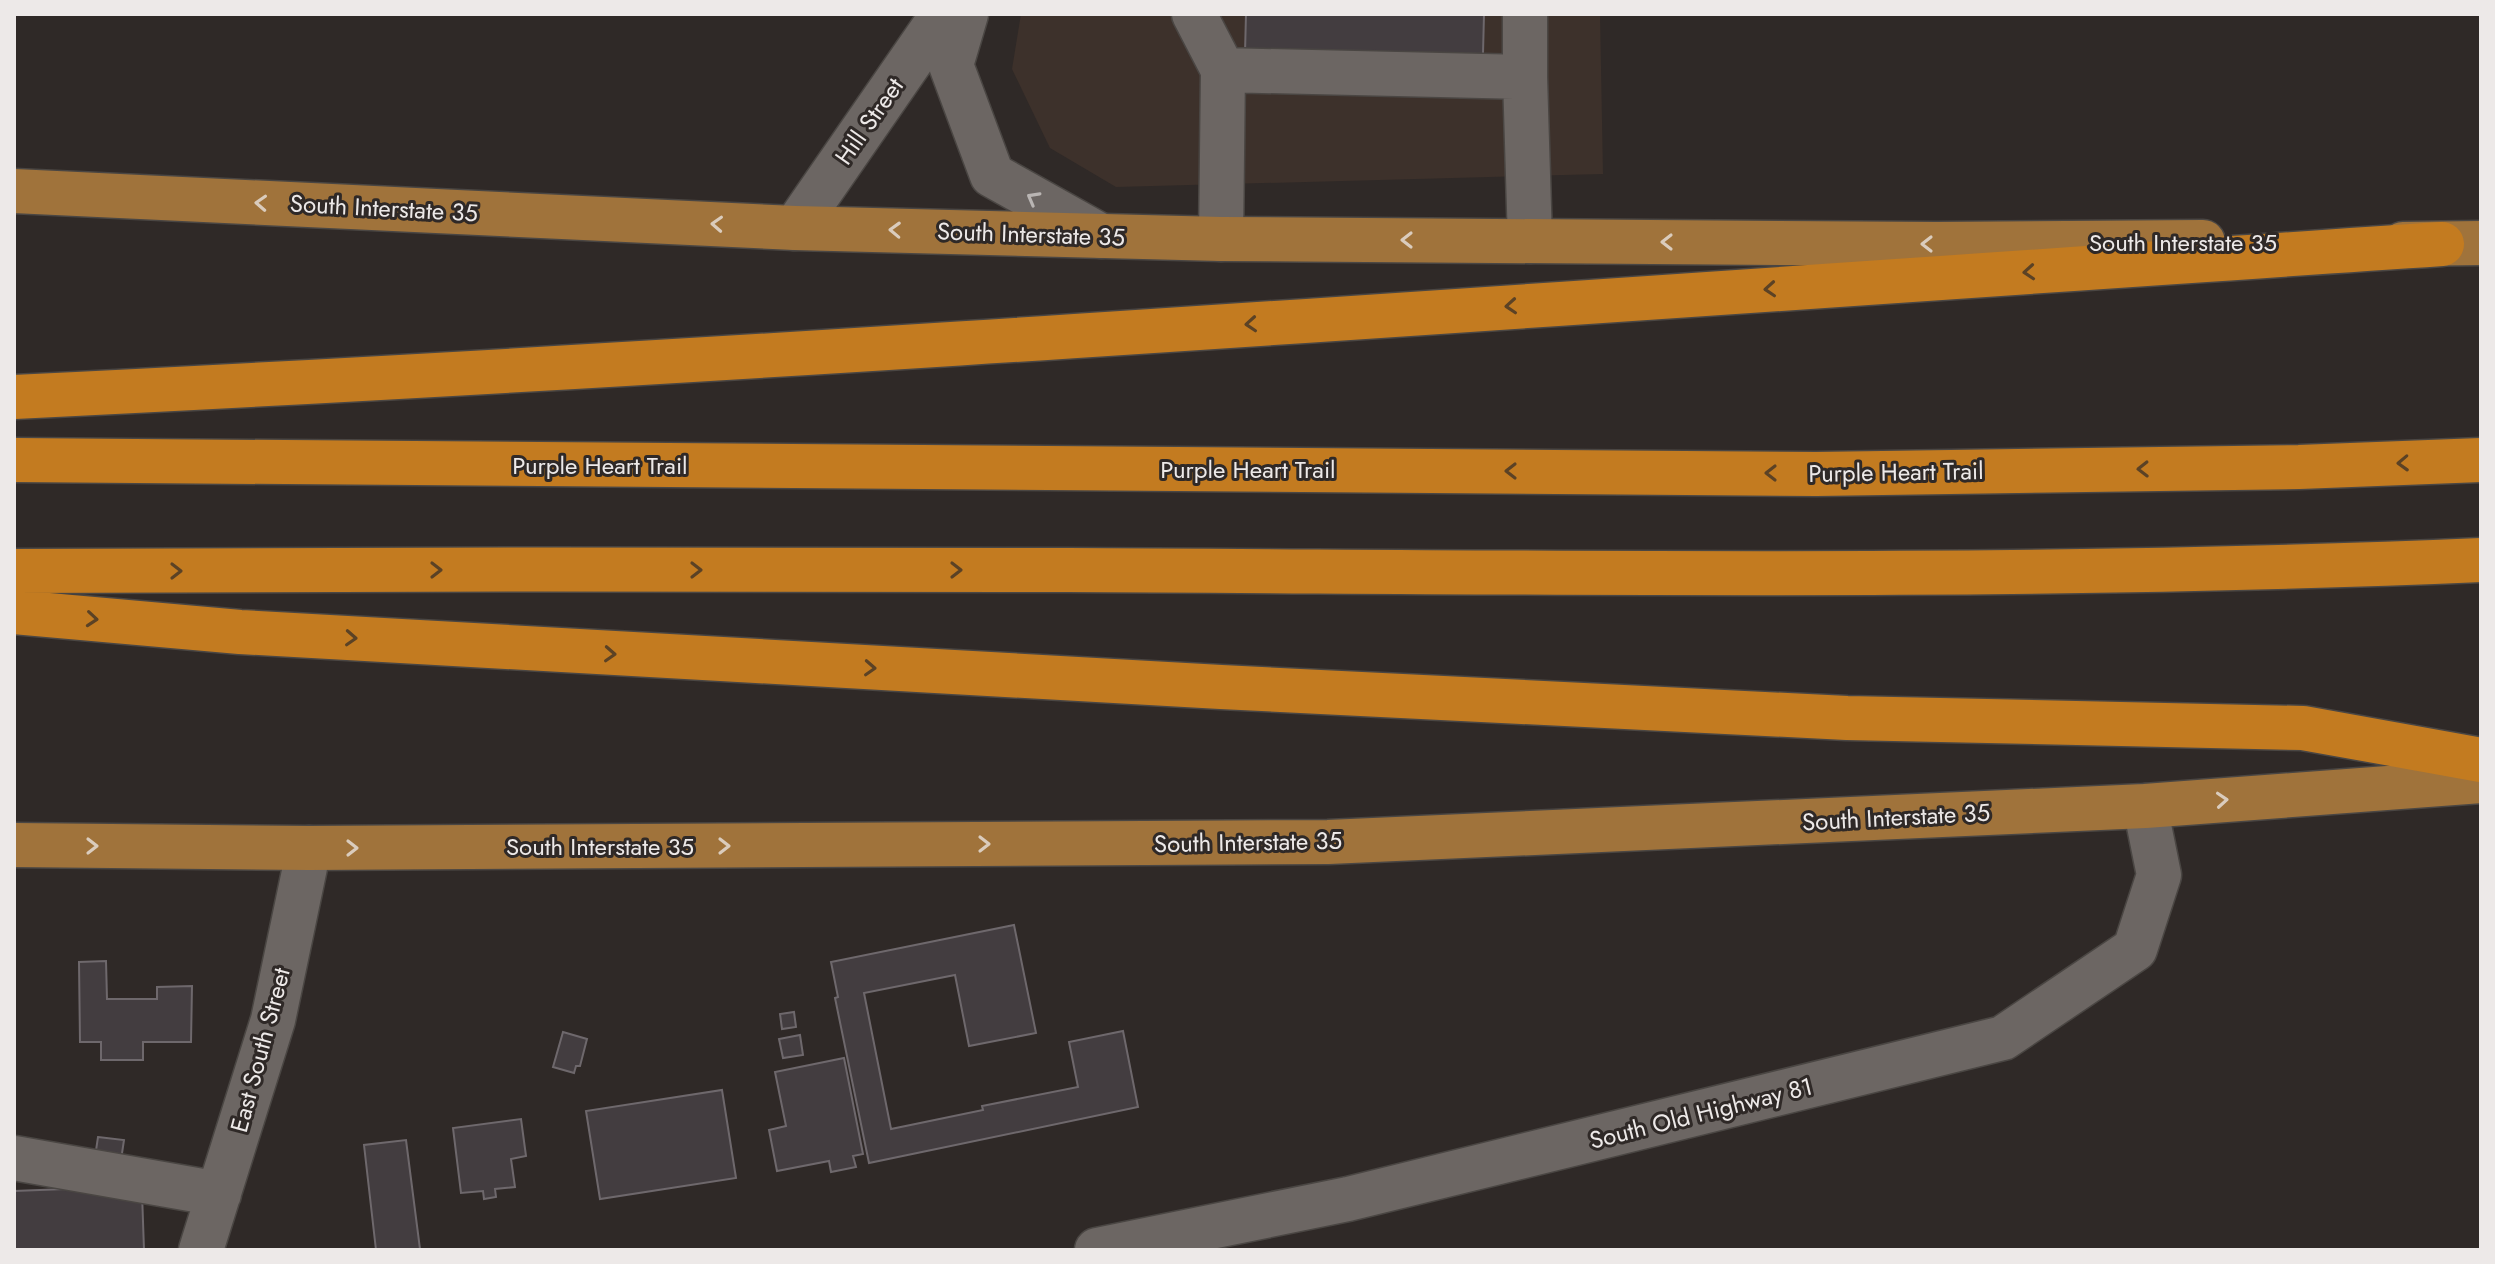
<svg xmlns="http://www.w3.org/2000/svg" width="2495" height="1264" viewBox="0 0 2495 1264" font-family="Jost,sans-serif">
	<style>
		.built { fill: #3d312b }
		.building { fill: #433d40; stroke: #6e686c; stroke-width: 2 }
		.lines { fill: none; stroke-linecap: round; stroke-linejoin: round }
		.minor-casing { stroke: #4a4643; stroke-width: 47 }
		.major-casing { stroke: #4a4643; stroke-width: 47 }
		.highway-casing { stroke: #4a4643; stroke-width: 47 }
		.minor { stroke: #6c6663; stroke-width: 44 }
		.major { stroke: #a0733b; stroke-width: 44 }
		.highway { stroke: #c37b20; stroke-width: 44 }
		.oneway { stroke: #b9b5b3 }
		.oneway2 { stroke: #daccbd }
		.oneway3 { stroke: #5b4225 }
		.labels { text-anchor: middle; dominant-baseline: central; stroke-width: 6; stroke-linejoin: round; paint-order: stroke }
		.street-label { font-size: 24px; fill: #ede9e8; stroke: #2f2927 }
	</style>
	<rect width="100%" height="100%" fill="#2f2927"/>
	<path class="built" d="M1021 14H1600L1603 174 1116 187 1050 148 1012 69Z"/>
	<path class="building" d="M1246 14H1484L1483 54 1245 53Z
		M1014 925 1036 1033 969 1046 955 975 864 993 891 1129 983 1110 982 1106 1078 1087 1069 1042 1123 1031 1138 1107 869 1163 835 998 838 997 831 962Z
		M106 961 107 999H157V987L192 986 191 1042H143V1060H101V1042H80L79 962Z
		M794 1012 796 1027 782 1029 780 1014Z
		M563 1032 587 1039 580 1066H576L574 1073 553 1067Z
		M800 1035 803 1055 783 1058 779 1039Z
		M844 1058 863 1154 853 1156 856 1167 831 1172 829 1161 777 1171 769 1130 786 1126 775 1072Z
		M722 1090 736 1178 600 1199 586 1111Z
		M521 1119 526 1156 511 1159 515 1187 495 1189 496 1197 484 1199 483 1191 461 1193 453 1128Z
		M98 1137 124 1140 121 1160 95 1157Z
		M406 1140 420 1249 376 1250 364 1145Z
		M118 1187 142 1193 144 1250H14V1191Z"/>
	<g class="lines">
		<g class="minor-casing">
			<path id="minor" d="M966 14 951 65 992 175 1101 236
				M1194 14 1223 70
				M1525 77V14
				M795 228 943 14
				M1221 239 1223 70 1525 77 1530 241
				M14 1158 219 1194
				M201 1250 273 1020 309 848
				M1097 1250 1348 1199 2003 1038 2135 949 2159 875 2145 806"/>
		</g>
		<g class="major-casing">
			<path id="major" d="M14 191 795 228 1221 239 1936 244 2203 242
				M2403 244 2481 243
				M14 845 309 848 1328 842 2145 806 2481 781"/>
		</g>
		<g class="highway-casing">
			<path id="highway" d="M14 397C824 358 1633 298 2442 244
				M14 460 1816 474 2299 467 2481 460
				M14 571C365 570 717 568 1068 570 1539 572 2010 580 2481 560
				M14 612 240 632 1221 687 1847 718 2303 728 2481 760"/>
		</g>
		<use href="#minor" class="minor"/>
		<use href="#major" class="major"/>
		<use href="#highway" class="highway"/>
	</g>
	<defs><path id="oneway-chevron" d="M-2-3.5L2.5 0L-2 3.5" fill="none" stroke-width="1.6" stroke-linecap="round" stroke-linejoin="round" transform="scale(2)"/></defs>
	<use class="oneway" href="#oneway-chevron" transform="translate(1033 198) rotate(-151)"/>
	<g class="oneway2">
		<use href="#oneway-chevron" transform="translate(261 203) rotate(-177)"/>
		<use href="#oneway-chevron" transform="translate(717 224) rotate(-177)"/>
		<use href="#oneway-chevron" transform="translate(895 230) rotate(-178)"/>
		<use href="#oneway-chevron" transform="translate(1407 240) rotate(-180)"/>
		<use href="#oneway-chevron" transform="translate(1667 242) rotate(-180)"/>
		<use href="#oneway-chevron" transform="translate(1927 244) rotate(-180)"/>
		<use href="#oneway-chevron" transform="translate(2222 800) rotate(-4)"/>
		<use href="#oneway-chevron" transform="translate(984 844)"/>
		<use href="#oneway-chevron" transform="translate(92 846)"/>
		<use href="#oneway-chevron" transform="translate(724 846)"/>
		<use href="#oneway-chevron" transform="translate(352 848)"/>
	</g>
	<g class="oneway3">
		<use href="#oneway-chevron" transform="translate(2029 272) rotate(176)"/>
		<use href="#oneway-chevron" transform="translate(1770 289) rotate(176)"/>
		<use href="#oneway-chevron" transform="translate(1511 306) rotate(176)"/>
		<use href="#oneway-chevron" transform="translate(1251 324) rotate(176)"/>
		<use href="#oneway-chevron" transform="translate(2403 463) rotate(178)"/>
		<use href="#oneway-chevron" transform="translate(2143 469) rotate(179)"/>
		<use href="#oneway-chevron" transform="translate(1511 471) rotate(-180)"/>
		<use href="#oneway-chevron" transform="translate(1771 473) rotate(-180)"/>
		<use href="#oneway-chevron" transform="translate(436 570)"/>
		<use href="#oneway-chevron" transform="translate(696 570)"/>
		<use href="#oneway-chevron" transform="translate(956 570)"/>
		<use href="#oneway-chevron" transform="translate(176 571)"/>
		<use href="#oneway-chevron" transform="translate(92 619) rotate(5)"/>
		<use href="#oneway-chevron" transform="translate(351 638) rotate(3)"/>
		<use href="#oneway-chevron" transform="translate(610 654) rotate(3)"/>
		<use href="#oneway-chevron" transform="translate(870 668) rotate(3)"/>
	</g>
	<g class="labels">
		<g class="street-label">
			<text transform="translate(869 121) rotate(-55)">Hill Street</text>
			<text transform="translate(384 208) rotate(3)">South Interstate 35</text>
			<text transform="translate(1031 234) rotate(2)">South Interstate 35</text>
			<text x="2183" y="242">South Interstate 35</text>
			<text x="600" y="465">Purple Heart Trail</text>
			<text x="1248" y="469">Purple Heart Trail</text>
			<text transform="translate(1896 472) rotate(-1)">Purple Heart Trail</text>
			<text transform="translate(1896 817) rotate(-3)">South Interstate 35</text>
			<text transform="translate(1248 842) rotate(-1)">South Interstate 35</text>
			<text x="600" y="846">South Interstate 35</text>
			<text transform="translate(260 1050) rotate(-75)">East South Street</text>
			<text transform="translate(1701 1113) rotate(-14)">South Old Highway 81</text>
		</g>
	</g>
	<rect width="2495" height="1264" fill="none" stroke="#ede9e8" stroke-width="32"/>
</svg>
